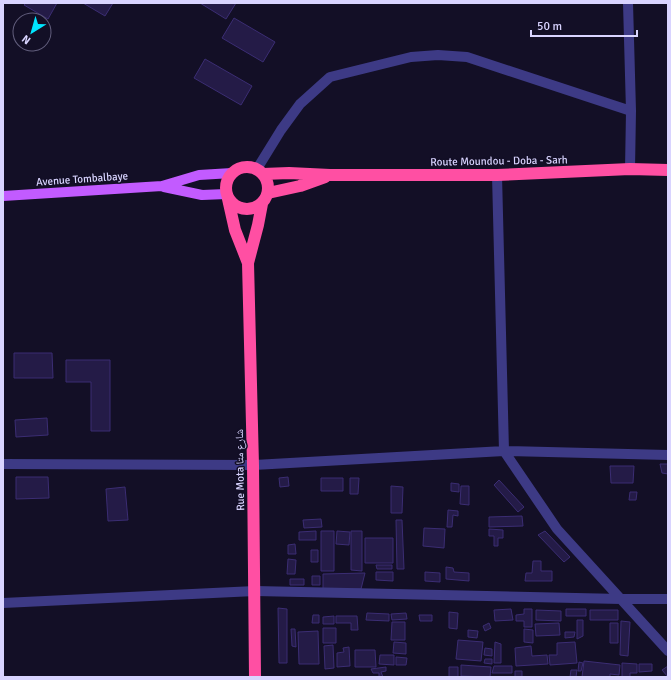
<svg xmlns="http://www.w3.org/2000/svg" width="671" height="680" viewBox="0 0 671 680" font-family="Signika,'Noto Naskh Arabic',sans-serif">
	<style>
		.building { fill: #241b47; stroke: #3b2d73 }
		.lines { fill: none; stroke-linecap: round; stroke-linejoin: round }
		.minor { stroke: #3d3a85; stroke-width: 10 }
		.major { stroke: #c25bff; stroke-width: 10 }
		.highway { stroke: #ff4fa3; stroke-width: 12 }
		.labels { text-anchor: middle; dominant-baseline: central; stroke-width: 3; stroke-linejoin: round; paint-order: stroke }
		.street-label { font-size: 11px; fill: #d9d4ff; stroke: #130f26 }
	</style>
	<rect width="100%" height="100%" fill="#130f26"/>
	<path class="building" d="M26 3H57L48 19 24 5Z
		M83 3H113L105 16Z
		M200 3H236L226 19Z
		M234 18 275 42 263 62 222 38Z
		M205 59 252 86 241 105 194 78Z
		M14 353H52L53 378H14Z
		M66 360H110V431H91V382H66Z
		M47 418 48 435 16 437 15 420Z
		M660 464H668V474L662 473Z
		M610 466H634L633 483H611Z
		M16 477H48L49 498 16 499Z
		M288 477 289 486 280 487 279 478Z
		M321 478H343V491H321Z
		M350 478H359L358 494H350Z
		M499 480 524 507 518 512 494 485Z
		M451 483 459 484V492L451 491Z
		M391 486 403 487 402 513H391Z
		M461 486H469V505L460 504Z
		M125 487 128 520 108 521 106 489Z
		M630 492H637L636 500H629Z
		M448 510 458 511V516L453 515 452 527H447Z
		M522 516 523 526 489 527V517Z
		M321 519 322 527 304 528 303 520Z
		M396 520H402L404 569H397Z
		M424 528 445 529 444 548 423 546Z
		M489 529 503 530V538H498V546H494V536H489Z
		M316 531V540H299V532Z
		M321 531H334V571H321Z
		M337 531 350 532 349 545 336 544Z
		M351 531H362V571L351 570Z
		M545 531 570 557 564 562 538 535Z
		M365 538H393V563H365Z
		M295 544 296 554H288V545Z
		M311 550H318V562H311Z
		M288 559 296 560 295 574H287Z
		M533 561H541V571H552V581H525L526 573H532Z
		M376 565H392V569H377Z
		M446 567 453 568 454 572 469 573V581L446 579Z
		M376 572H393V581L376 580Z
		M425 572 440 573V582L425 581Z
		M365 573 361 589H323V574Z
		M312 576H320V585H312Z
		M290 579H304V585H290Z
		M278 608 287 609V663H279Z
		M511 609 513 620 495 621 494 610Z
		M524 609H532V627H524V621H516V615L524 614Z
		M566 609H586V616H566Z
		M536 610 561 611V621L536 620Z
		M590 610H618V620H590Z
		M449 612 458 613 457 629 449 628Z
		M367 613 389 614V621L366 620Z
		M406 613 407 619 392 620 391 614Z
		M313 615H319V623H312Z
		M419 615H432V621H420Z
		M334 616V624H323V617Z
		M336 616H357L358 630H351V623H336Z
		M577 620H583V636L577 639Z
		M621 621 630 622 628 656 620 655Z
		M392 622H405V640H391Z
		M489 623 491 628 485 631 483 626Z
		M559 623 560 635 536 636 535 624Z
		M610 623H618V643H610Z
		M323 628H336V643H323Z
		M291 629H295L296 647 292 646Z
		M524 629 533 630V643L524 642Z
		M468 630 478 631 477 638 468 637Z
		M318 631 319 664H299L298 632Z
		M565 632H575L574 637 565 638Z
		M458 640 483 642 481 661 456 659Z
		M394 642 406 643V654L393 653Z
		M495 642 501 644V663H494Z
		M575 642 577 663 550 665 549 655H557V643Z
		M333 645 334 668 325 669 324 646Z
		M531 646 532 656 547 655 548 664 516 666 515 648Z
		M349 647 350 666 337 667V653L344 652 343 648Z
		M485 648 492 649V656L484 655Z
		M355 650H375L376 667H355Z
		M380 655H394V665L379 664Z
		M396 657 407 658 406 665H396Z
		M485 659H492V664L484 663Z
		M584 661 620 665 619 675 610 674V677H582Z
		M579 662 583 663 581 671H578Z
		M622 663 637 664V673H630V677H622Z
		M639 664H652V671L639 672Z
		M461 665 491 667 490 677 461 676Z
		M494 666H512V673H492Z
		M668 666V677L662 670Z
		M386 667V671L381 672 383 677H379V673H373L371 669Z
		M449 667H458V677H449Z
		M571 670H577L576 677H570Z
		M515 671H522V677H515Z"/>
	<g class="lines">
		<path class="minor" d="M628 3 631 111 630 169
			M257 169 281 130 300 104 330 77 411 57 438 55 467 57 631 111
			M497 175 504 451 557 529 668 651
			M3 464 253 465 504 451 668 455
			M3 603 255 591 621 599H668"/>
		<path class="major" d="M164 187 202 195 226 194
			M3 196 162 186 199 175 232 173"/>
		<path class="highway" d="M226 188a21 21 0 1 1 42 0a21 21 0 1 1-42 0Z
			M263 174 289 173 330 175H497L630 169 668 170
			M268 193 300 186 325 177
			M228 199 235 230 248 263
			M255 677 253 465 248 263 258 225 262 204"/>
	</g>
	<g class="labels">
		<g class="street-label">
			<text transform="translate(499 161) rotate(-1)">Route Moundou - Doba - Sarh</text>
			<text transform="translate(82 179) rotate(-4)">Avenue Tombalbaye</text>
			<text transform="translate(240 470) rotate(-91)">Rue Mota شارع متا</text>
		</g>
	</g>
	<rect width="671" height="680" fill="none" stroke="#d9d4ff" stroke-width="8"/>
	<g transform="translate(32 32) rotate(217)"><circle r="19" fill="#130f26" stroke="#625e7d"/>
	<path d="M0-3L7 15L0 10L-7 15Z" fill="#00e5ff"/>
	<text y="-6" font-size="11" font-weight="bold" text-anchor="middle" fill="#d9d4ff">N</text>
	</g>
	<path d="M531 30v6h106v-6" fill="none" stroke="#d9d4ff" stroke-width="2"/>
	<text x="537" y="30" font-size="12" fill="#d9d4ff" stroke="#130f26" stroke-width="3" paint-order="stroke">50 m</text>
</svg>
